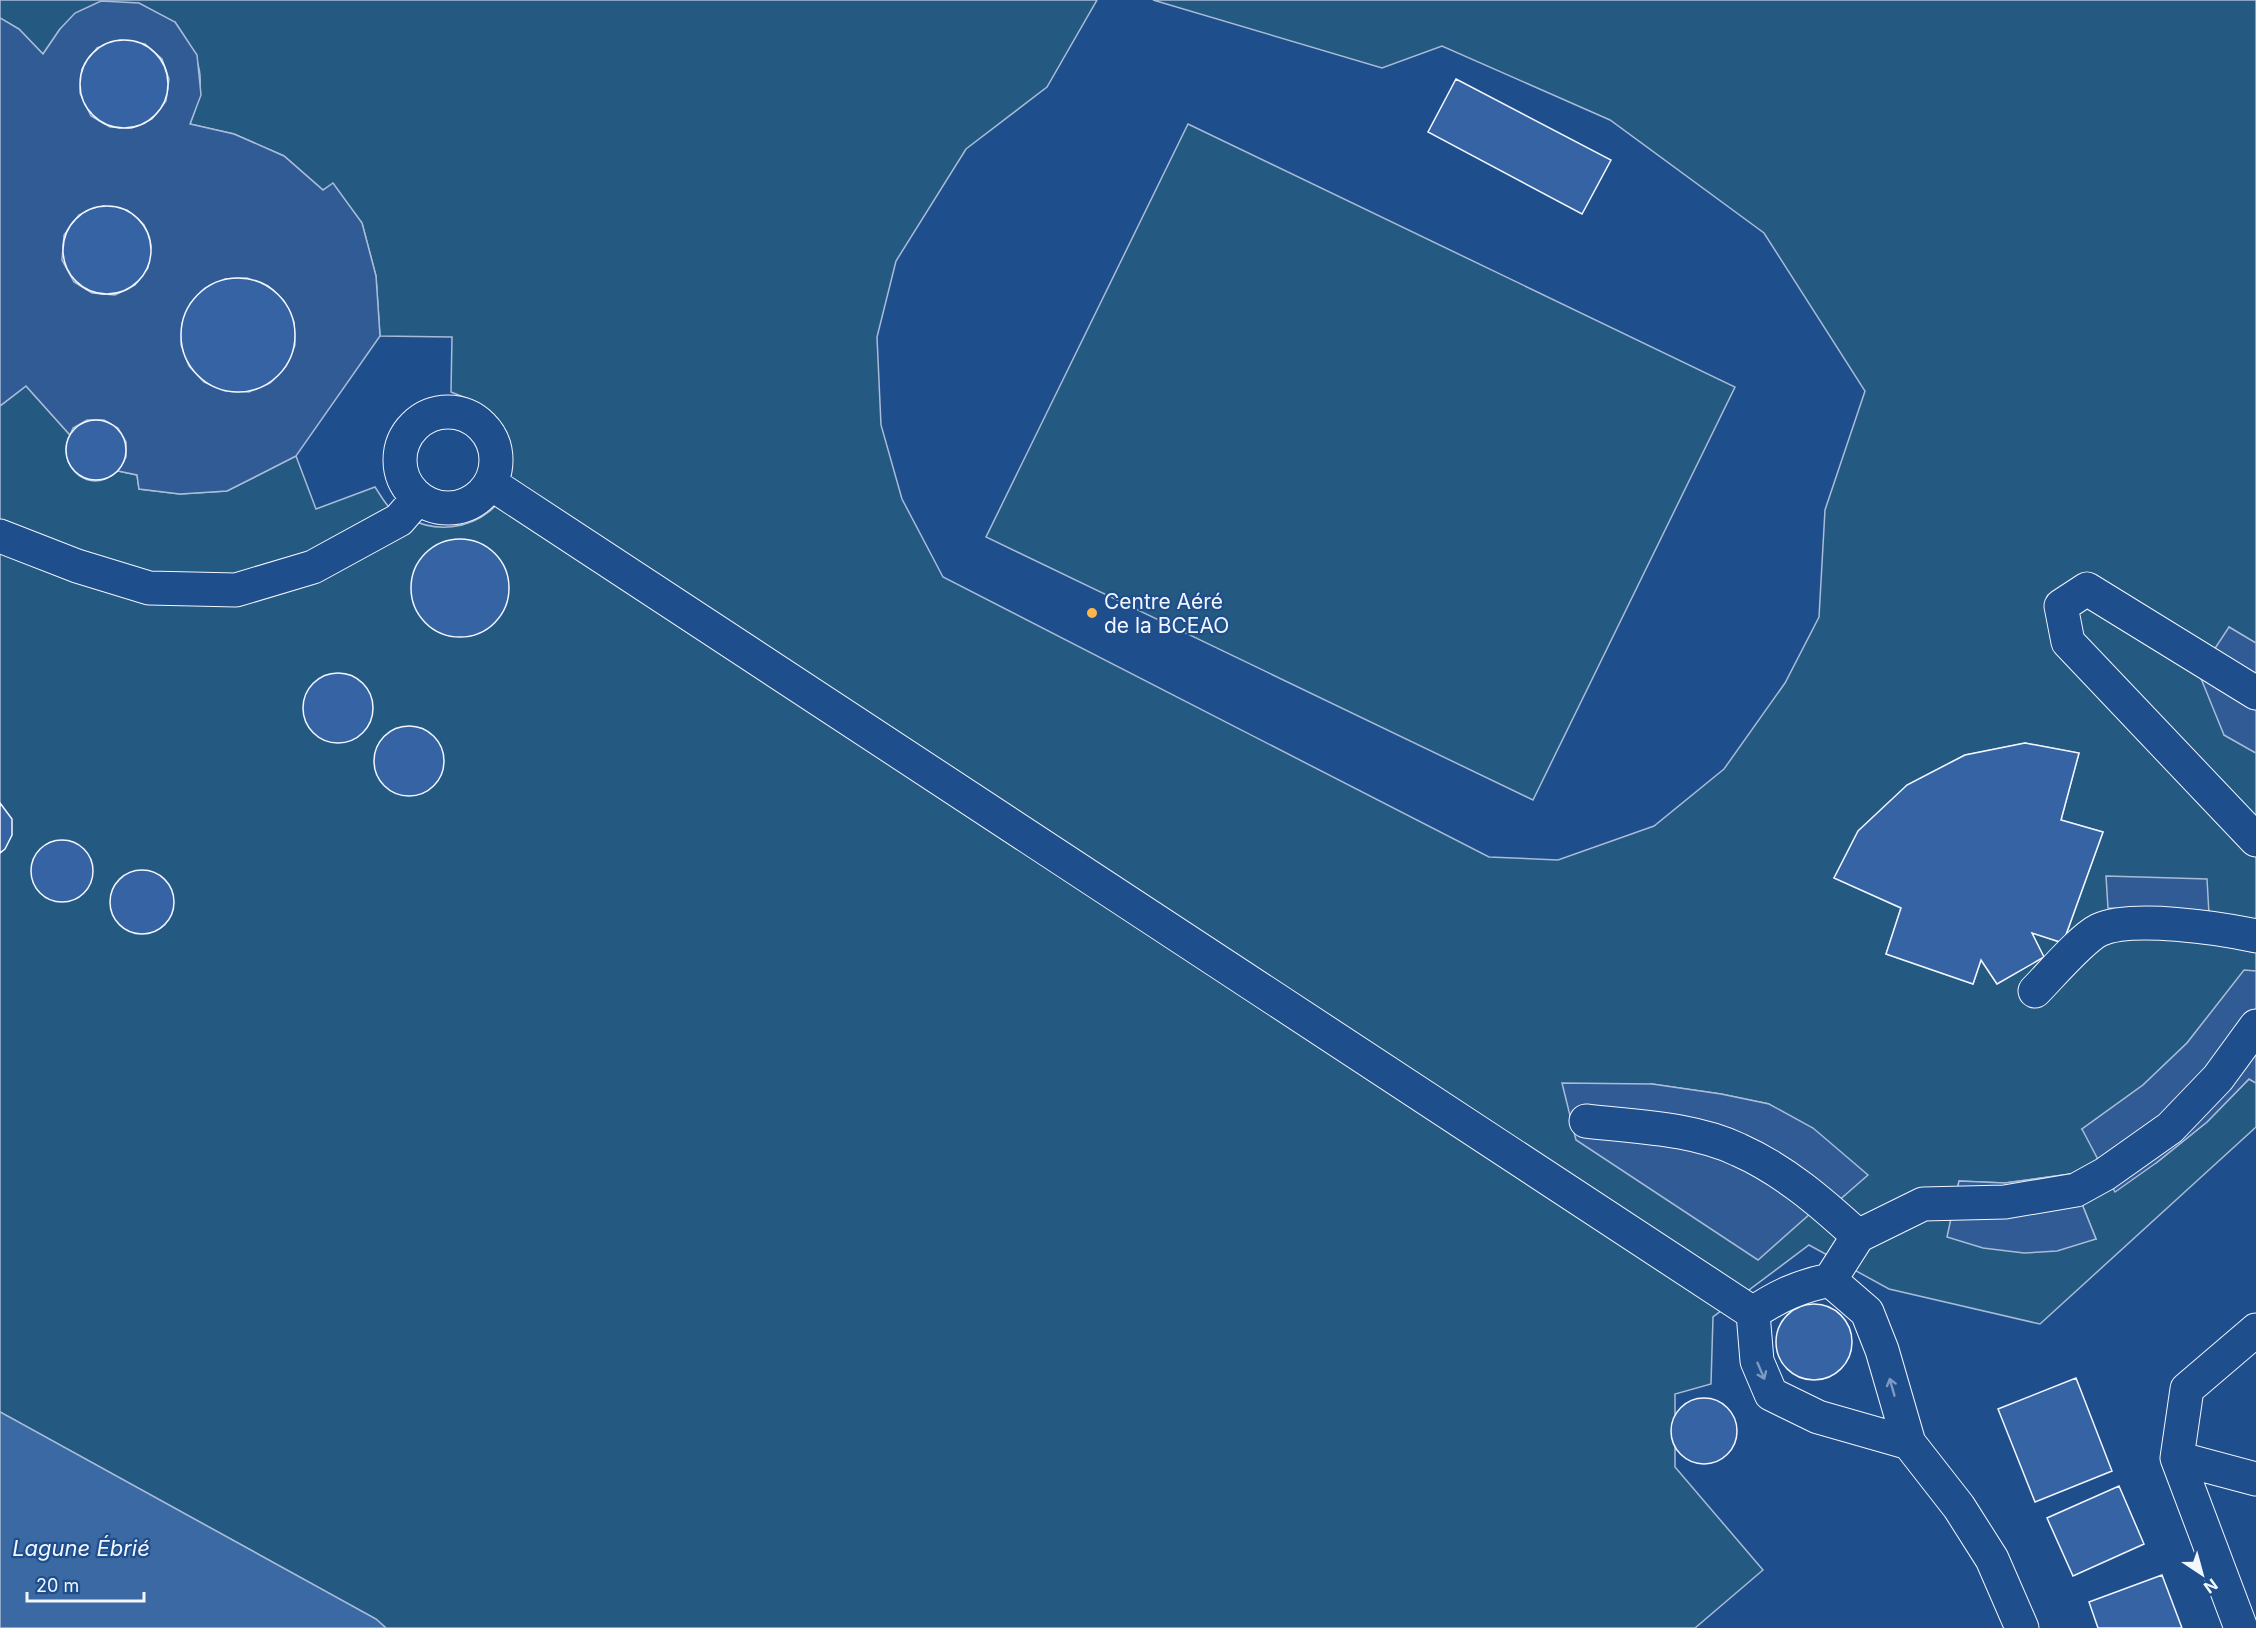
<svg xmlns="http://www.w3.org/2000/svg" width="2256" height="1628" viewBox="0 0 2256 1628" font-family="Inter,sans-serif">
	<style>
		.green { fill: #245a82; stroke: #a8bbd7; stroke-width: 1.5; fill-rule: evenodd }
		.parking { fill: #305b95; stroke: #a8bbd7; stroke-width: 1.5; fill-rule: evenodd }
		.water { fill: #3b69a3; stroke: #a8bbd7; stroke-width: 1.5 }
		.building { fill: #3563a3; stroke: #f2f6ff; stroke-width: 1.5 }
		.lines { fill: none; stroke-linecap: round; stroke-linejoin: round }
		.minor-casing { stroke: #f2f6ff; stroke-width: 35 }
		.minor { stroke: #1f4e8c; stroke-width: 33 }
		.oneway { stroke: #7e9ac0 }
		.poi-dot { fill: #ffb74d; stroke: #1f4e8c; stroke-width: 2 }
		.labels { text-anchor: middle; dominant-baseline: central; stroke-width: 4.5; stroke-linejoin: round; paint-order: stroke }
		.poi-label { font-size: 21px; fill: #f2f6ff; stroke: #1f4e8c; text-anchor: start }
		.water-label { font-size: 22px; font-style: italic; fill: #f2f6ff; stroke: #1f4e8c }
	</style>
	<rect width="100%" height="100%" fill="#1f4e8c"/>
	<path class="green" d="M0 0H1097L1047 87 966 149 896 261 877 337 881 425 902 499 943 577 1489 857 1558 860 1654 826 1724 769 1785 683 1819 617 1825 510 1865 391 1764 233 1610 120 1442 46 1382 68 1153 0H2256V643L2229 627 2224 735 2256 753V971H2244L2187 1043 2143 1085 2082 1129 2156 1163 2207 1122 2249 1079 2256 1083V1127L2040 1324 1889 1289 1809 1245 1713 1317 1711 1384 1675 1394V1467L1763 1570 1695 1628H386L376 1619 0 1412V406L26 386 70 435C57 458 79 489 105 479 110 477 114 474 118 471L137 475 139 489 180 494 227 491 296 456 316 509 375 487C379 493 383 500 388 506 393 511 401 514 408 518 465 549 537 497 503 433 497 422 491 413 480 405 472 399 460 396 451 392L452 337 380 336 376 276 362 223 333 184 323 190 284 156 234 134 190 124C208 77 202 62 175 22L60 29 43 54 19 29 0 18ZM2025 743 2079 753 2061 820 2103 832 2063 943 2032 933 2043 957 1997 984 1981 960 1973 984 1886 954 1901 908 1834 878 1907 785 1965 755ZM1652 1084 1721 1094 1769 1104 1811 1214ZM2070 1174 2096 1239 1948 1237 1959 1181 2005 1183Z
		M1188 124 1735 387 1533 800 986 537Z"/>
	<path class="parking" d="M101 1 139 3 175 22 197 55 201 95 190 124 234 134 284 156 323 190 333 183 362 223 376 276 380 336 296 456 227 491 180 494 139 489 137 475 118 471 126 457V442L118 428 104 420H87L73 428 70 435 26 386 0 406V18L19 29 43 54 60 29 75 13ZM120 40 145 44 162 59 169 79 166 101 152 119 132 128 110 127 91 116 80 93 82 69 97 48ZM103 206 127 210 144 225 151 246 148 268 135 285 115 295 92 293 74 282 62 260 64 235 79 215ZM247 278 268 286 284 301 294 322 295 345 286 366 270 383 249 392 225 391 204 382 189 366 181 345 182 324 190 304 205 288 225 279Z
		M2229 627 2256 643V753L2224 735 2200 676 2206 662Z
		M2106 876 2207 879 2209 914 2108 908Z
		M2244 970 2256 971V1083L2249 1079 2207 1122 2156 1163 2115 1192 2082 1129 2143 1085 2187 1043Z
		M1562 1083 1652 1084 1721 1094 1769 1104 1813 1128 1868 1175 1829 1209 1810 1214 1758 1260 1576 1140Z
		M2070 1174 2096 1239 2057 1251 2024 1253 1983 1248 1947 1237 1959 1181 2005 1183Z"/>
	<path class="water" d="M0 1412 376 1619 386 1628H0Z"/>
	<path class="building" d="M80 84a44 44 0 1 1 88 0a44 44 0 1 1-88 0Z
		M1456 79 1611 160 1582 214 1428 132Z
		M63 250a44 44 0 1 1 88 0a44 44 0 1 1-88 0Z
		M181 335a57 57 0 1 1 114 0a57 57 0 1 1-114 0Z
		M66 450a30 30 0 1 1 60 0a30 30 0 1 1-60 0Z
		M411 588a49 49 0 1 1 98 0a49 49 0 1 1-98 0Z
		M303 708a35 35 0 1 1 70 0a35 35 0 1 1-70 0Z
		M374 761a35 35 0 1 1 70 0a35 35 0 1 1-70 0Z
		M2025 743 2079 753 2061 820 2103 832 2063 943 2032 933 2044 957 1997 984 1981 960 1973 984 1886 954 1901 908 1834 878 1858 831 1907 785 1965 755Z
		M0 803 12 819V835L5 849 0 853Z
		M31 871a31 31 0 1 1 62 0a31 31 0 1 1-62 0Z
		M110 902a32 32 0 1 1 64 0a32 32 0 1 1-64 0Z
		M1776 1342a38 38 0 1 1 76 0a38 38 0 1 1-76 0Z
		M2076 1378 2112 1471 2035 1502 1998 1409Z
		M1671 1431a33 33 0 1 1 66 0a33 33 0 1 1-66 0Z
		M2119 1486 2144 1544 2073 1576 2047 1518Z
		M2162 1575 2182 1628H2098L2089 1602Z"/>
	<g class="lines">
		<g class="minor-casing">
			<path id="minor" d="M400 460a48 48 0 1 1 96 0a48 48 0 1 1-96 0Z
				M490 483 1753 1313
				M0 536 77 566 149 588 236 590 313 567 399 520 418 498
				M2256 693 2087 589 2061 606 2068 642 2256 840
				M2035 991C2050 976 2081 939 2099 930 2132 915 2220 928 2256 936
				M1586 1121C1636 1127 1693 1128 1739 1150 1784 1170 1822 1203 1858 1236
				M1830 1280 1858 1236 1923 1204 2005 1202 2076 1190 2105 1174 2170 1128 2218 1078 2256 1026
				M1753 1313C1778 1296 1800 1286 1830 1280L1867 1312 1882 1350 1909 1443 1959 1507 1992 1559 2022 1628
				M1753 1313 1757 1361 1771 1394 1818 1417 1909 1443
				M2177 1458 2256 1479
				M2241 1628 2177 1458 2187 1389 2256 1330"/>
		</g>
		<use href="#minor" class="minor"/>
	</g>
	<defs><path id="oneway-shaft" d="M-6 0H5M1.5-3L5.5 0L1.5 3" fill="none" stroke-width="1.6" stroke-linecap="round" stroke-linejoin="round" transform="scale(1.5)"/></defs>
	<g class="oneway">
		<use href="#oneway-shaft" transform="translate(1761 1371) rotate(67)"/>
		<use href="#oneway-shaft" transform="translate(1892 1387) rotate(-106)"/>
	</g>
	<circle class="poi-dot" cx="1092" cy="613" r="6"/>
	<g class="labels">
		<g class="poi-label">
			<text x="1104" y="601">Centre Aéré<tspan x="1104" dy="24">de la BCEAO</tspan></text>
		</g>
		<g class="water-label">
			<text x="81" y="1548">Lagune Ébrié</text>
		</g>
	</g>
	<g transform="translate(2202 1574) rotate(144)" stroke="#1f4e8c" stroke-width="4.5" paint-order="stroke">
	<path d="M0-4.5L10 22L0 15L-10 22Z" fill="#f2f6ff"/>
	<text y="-9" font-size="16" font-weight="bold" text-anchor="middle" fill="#f2f6ff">N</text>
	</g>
	<path d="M27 1592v9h117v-9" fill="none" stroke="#f2f6ff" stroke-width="3"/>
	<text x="36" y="1592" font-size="18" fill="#f2f6ff" stroke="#1f4e8c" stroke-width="4.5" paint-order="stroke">20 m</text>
</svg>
